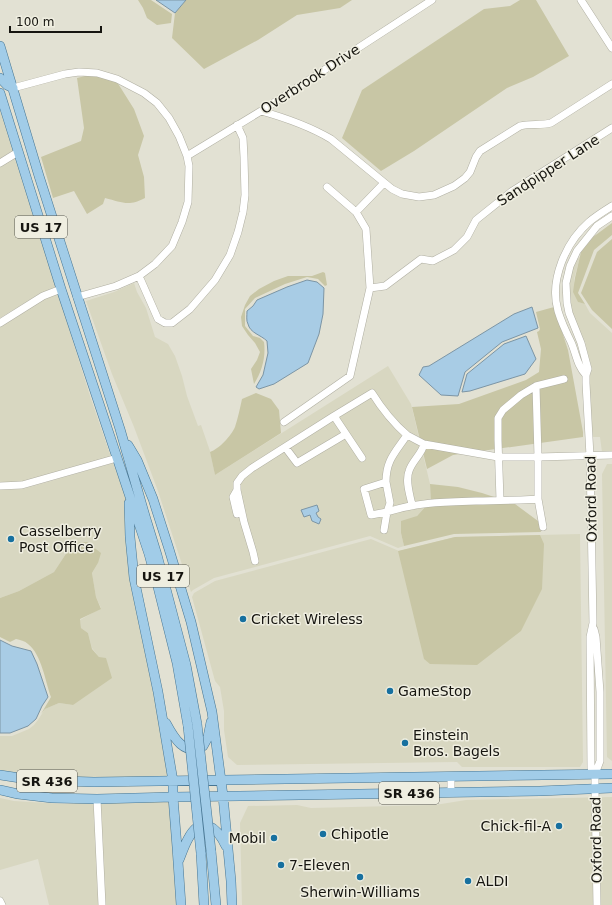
<svg xmlns="http://www.w3.org/2000/svg" width="612" height="905" viewBox="0 0 612 905" font-family="'DejaVu Sans',sans-serif">
	<style>
		.built { fill: #d8d7c1 }
		.green { fill: #c8c6a5 }
		.water { fill: #a8cce5; stroke: #7c95a5 }
		.lines { fill: none; stroke-linecap: round; stroke-linejoin: round }
		.minor-casing { stroke: #b0afa2; stroke-width: 8 }
		.major-casing { stroke: #477693; stroke-width: 10 }
		.minor { stroke: #fff; stroke-width: 7 }
		.major { stroke: #a1cce8; stroke-width: 9 }
		.major-bridge-casing { stroke: #477693; stroke-width: 10; stroke-linecap: butt }
		.major-bridge { stroke: #a1cce8; stroke-width: 9 }
		.poi-dot { fill: #17709f; stroke: #efeee0; stroke-width: 1.5 }
		.labels { text-anchor: middle; dominant-baseline: central; stroke-width: 3; stroke-linejoin: round; paint-order: stroke }
		.shield { fill: #efeee0; stroke: #57564e; stroke-width: 1 }
		.shield-label { font-size: 13px; font-weight: bold; fill: #161510 }
		.street-label { font-size: 14px; fill: #161510; stroke: #efeee0 }
		.poi-label { font-size: 14px; fill: #161510; stroke: #efeee0; text-anchor: start }
	</style>
	<rect width="100%" height="100%" fill="#e2e1d3"/>
	<path class="built" d="M0 104 14 150 0 159Z
		M16 157 56 287 41 293 0 318V167Z
		M580 257 574 279 578 302 585 304 590 313 612 333V452H602L600 437H592L589 377 590 376 592 369 585 342 572 312 570 303 569 284 573 268 577 259Z
		M134 283 137 292 146 308 155 337 168 344 175 356 182 376 187 396 198 426 201 425 210 451 215 475 388 366 411 404 430 484 431 503 426 506 401 533 404 546 398 548 370 536 214 578 193 590 191 592 158 491 134 427 112 374 86 301 114 292Z
		M58 294 91 399 111 457 21 482 0 483V327L44 299Z
		M113 463 126 496 127 537 155 692 169 778 94 779 33 776 0 772V736H12L29 729 34 725 38 720 45 709 59 703 73 705 99 657 92 648 88 633 81 628 80 620 101 608 96 597 92 573 98 563 73 543 54 572 19 591 0 598V490L23 489Z
		M607 464H612V761L607 757 602 474Z
		M580 534 583 762 580 767H462L457 762 237 765 228 757 224 730V711L220 687 215 681 192 597 194 593 215 581 371 539 399 551 455 537Z
		M612 797V905H242L240 823 248 806 297 805 311 808 435 805 466 800Z
		M0 798 14 801 65 804 94 803 99 905H49L38 859 0 870Z
		M170 801 177 905H105L100 803Z"/>
	<path class="green" d="M138 0H151L172 14 171 23 157 25 147 18 143 8Z
		M186 0H352L340 8 297 15 258 40 204 69 172 38 175 13Z
		M520 0H536L569 56 533 77 507 88 414 151 381 171 342 138 362 90 484 9 510 6Z
		M89 75 97 76 117 82 134 109 144 136 138 155 144 177 145 198C128 207 122 202 105 198L103 204 87 214 74 191 53 198 41 157 81 141 84 128 77 78Z
		M612 223V235L594 250 578 293 585 304 578 302 573 292 575 278 581 252 593 237Z
		M612 239V329L592 310 581 293 597 252Z
		M323 272 325 273 327 285 325 286 318 279 307 277 285 284 255 298 245 309V326L253 336 260 338 264 342C266 357 262 371 254 384L251 369 257 360 260 352 255 343 248 335 242 326 241 317 245 305 250 296 259 289 274 281 288 276H312Z
		M554 307 568 350 583 432V437L453 455 427 469 412 407 459 404 526 380 539 372 541 349 537 332 539 331 540 329 536 312Z
		M256 393 271 399 279 410 281 433 215 475 210 452C219 449 231 436 235 427 238 418 240 408 242 399Z
		M430 484 458 487 482 493 515 504 538 521 541 532 454 534 404 546 401 533V521L417 516 426 506 431 503Z
		M540 535 544 544 542 589 521 631 477 665 430 664 424 659 398 551 455 537Z
		M87 542 101 553 98 563 92 573 96 597 101 609 80 619 81 628 88 633 92 649 99 657 106 658 112 678 73 705 59 703 45 709 41 714 51 697C45 681 42 655 28 644 25 641 20 640 16 639L10 642 0 637V598L19 591 54 572 73 543Z"/>
	<path class="water" d="M156 0H186L175 13Z
		M307 280 317 282 324 288 323 314 319 334 308 363 274 384 259 389 256 387 263 375 268 353 267 341C261 335 250 333 248 324 246 321 247 315 247 311L253 306 257 300 287 287Z
		M532 307 538 328 502 342 465 372 458 396 441 395 419 375 423 367 429 366 514 314Z
		M526 336 536 359 525 374 470 391 462 392 467 374 504 344Z
		M317 505 319 511 316 513 318 517 321 519 319 524 312 521 310 515 304 517 301 510Z
		M0 640 12 646 31 651 37 664 48 697 42 706 36 719 28 726 10 733H0Z"/>
	<g class="lines">
		<g class="minor-casing">
			<path id="minor" d="M581 0 612 48
				M13 88 65 74 79 72 97 73 117 79 144 93 157 103 169 118 179 136 187 156 189 166 188 202 182 222 172 246 155 264 139 276 116 286 77 297
				M261 111C286 118 309 126 331 139L392 189 402 194 419 197 434 195 454 186 465 178 470 172 476 157 480 151 520 126C531 123 540 126 551 123L612 84
				M187 156 261 111 432 0
				M0 163 18 152
				M356 212 384 183
				M139 276 158 319 165 323H172L190 309 215 280 230 255 238 232 243 212 245 195 244 157 243 138 237 125
				M370 288 385 286 421 259 433 261 454 250 467 237 476 220 511 192 612 128
				M0 323 43 296 61 289
				M586 375C577 366 576 353 571 342 566 332 561 321 558 311 549 280 566 242 589 222 596 216 604 211 612 206
				M284 422 350 376 370 288 366 229 356 212 327 187
				M424 444 498 457H538L536 386
				M285 447 297 463 346 434
				M362 458 334 416 372 393C382 409 392 422 407 435
				M386 482C386 460 395 453 407 435L424 444C422 454 412 461 409 471 405 481 410 495 412 505
				M386 482 390 503 387 512 371 515 364 489Z
				M0 486 22 485 117 458
				M237 490 233 497 237 514
				M538 499 543 527
				M500 500 498 440V418L503 410 521 395 536 386 564 379
				M384 530 387 512C418 502 444 502 476 501 497 501 517 500 538 499V457L612 455
				M255 561 253 552 244 522 237 490V483L242 476 252 468 334 416
				M594 629 596 637 600 692V761L595 774V788L597 905
				M595 774 591 768 590 637 593 623 590 456 586 383V375L588 369 581 343 569 313 567 303 566 283 570 266 577 251 597 226 612 216
				M451 777V792
				M97 799 102 905
				M0 901 2 905"/>
		</g>
		<g class="major-casing">
			<path id="major" d="M0 46 39 176 120 429 145 516 157 555 186 665 197 724
				M0 78 7 85 13 88
				M0 93 61 289 149 554 158 587 177 663 188 726
				M128 445 137 460 153 499 169 549 191 622 212 712 223 796 231 881 232 905
				M129 503 130 537 134 578 158 692 173 781V797L177 847 181 905
				M166 723C174 738 184 756 203 746L208 737 211 722
				M0 775 33 780 94 782 612 774
				M0 790 18 794 52 798 97 799 173 797 540 791 612 788
				M211 851 216 905
				M201 853 204 905
				M179 860C182 853 184 846 188 839 201 814 217 827 226 846"/>
		</g>
		<use href="#minor" class="minor"/>
		<use href="#major" class="major"/>
		<g class="major-bridge-casing">
			<path id="major-bridge" d="M197 724 211 851
				M188 726 201 853"/>
		</g>
		<use href="#major-bridge" class="major-bridge"/>
	</g>
	<g class="poi-dot">
		<circle cx="11" cy="539" r="4"/>
		<circle cx="243" cy="619" r="4"/>
		<circle cx="390" cy="691" r="4"/>
		<circle cx="405" cy="743" r="4"/>
		<circle cx="559" cy="826" r="4"/>
		<circle cx="323" cy="834" r="4"/>
		<circle cx="274" cy="838" r="4"/>
		<circle cx="281" cy="865" r="4"/>
		<circle cx="360" cy="877" r="4"/>
		<circle cx="468" cy="881" r="4"/>
	</g>
	<g class="labels">
		<g class="shield">
			<rect x="15" y="216" width="52" height="22" rx="3"/>
			<rect x="137" y="565" width="52" height="22" rx="3"/>
			<rect x="17" y="770" width="60" height="22" rx="3"/>
			<rect x="379" y="782" width="60" height="22" rx="3"/>
		</g>
		<g class="shield-label">
			<text x="41" y="227">US 17</text>
			<text x="163" y="576">US 17</text>
			<text x="47" y="781">SR 436</text>
			<text x="409" y="793">SR 436</text>
		</g>
		<g class="street-label">
			<text transform="translate(310 79) rotate(-33)">Overbrook Drive</text>
			<text transform="translate(548 170) rotate(-33)">Sandpipper Lane</text>
			<text transform="translate(591 499) rotate(-91)">Oxford Road</text>
			<text transform="translate(596 840) rotate(-91)">Oxford Road</text>
		</g>
		<g class="poi-label">
			<text x="19" y="531">Casselberry<tspan x="19" dy="16">Post Office</tspan></text>
			<text x="251" y="619">Cricket Wireless</text>
			<text x="398" y="691">GameStop</text>
			<text x="413" y="735">Einstein<tspan x="413" dy="16">Bros. Bagels</tspan></text>
			<text x="551" y="826" text-anchor="end">Chick-fil-A</text>
			<text x="331" y="834">Chipotle</text>
			<text x="266" y="838" text-anchor="end">Mobil</text>
			<text x="289" y="865">7-Eleven</text>
			<text x="476" y="881">ALDI</text>
			<text x="360" y="892" text-anchor="middle">Sherwin-Williams</text>
		</g>
	</g>
	<path d="M10 26v6h91v-6" fill="none" stroke="#161510" stroke-width="2"/>
	<text x="16" y="26" font-size="12" fill="#161510" stroke="#efeee0" stroke-width="3" paint-order="stroke">100 m</text>
</svg>
